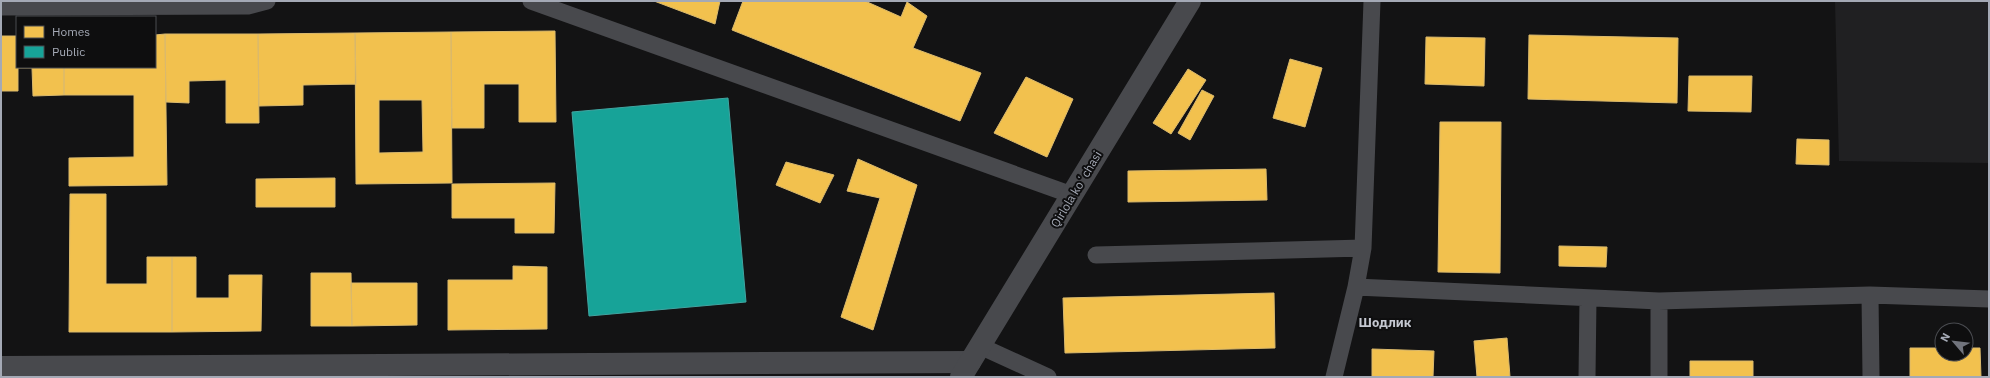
<svg xmlns="http://www.w3.org/2000/svg" width="1990" height="378" viewBox="0 0 1990 378" font-family="'IBM Plex Sans',sans-serif">
	<style>
		.built { fill: #202022 }
		.homes { fill: #f2c14e; stroke: #dbba6d; fill-rule: evenodd }
		.public { fill: #17a398; stroke: #41a5a1 }
		.lines { fill: none; stroke-linecap: round; stroke-linejoin: round }
		.service { stroke: #48494d; stroke-width: 17 }
		.minor { stroke: #48494d; stroke-width: 22 }
		.tertiary { stroke: #48494d; stroke-width: 22 }
		.labels { text-anchor: middle; dominant-baseline: central; stroke-width: 4; stroke-linejoin: round; paint-order: stroke }
		.street-label { font-size: 12px; fill: #a4a9b5; stroke: #0e0e0f }
		.neighbourhood-label { font-size: 13px; font-weight: bold; fill: #c5c8d1; stroke: #0e0e0f }
	</style>
	<rect width="100%" height="100%" fill="#131314"/>
	<path class="built" d="M1835 1H1989V163L1839 161Z"/>
	<path class="homes" d="M654 1H720L715 24Z
		M743 1H865L901 17 907 2 927 16 913 48 981 73 960 121 732 30Z
		M555 31 556 122H519V84H484V128H452L451 32Z
		M451 32 452 183 356 184 355 33ZM379 100H422L423 152 379 153Z
		M355 33 356 84 303 85V105L259 106 258 34Z
		M165 34 167 185 69 186V158L134 157V95H64V67H155V35Z
		M165 34H258L259 123H226V80L189 81V103L166 102Z
		M1529 35 1678 38 1677 103 1528 99Z
		M1 36H17V67H64V95L33 96 32 68H18V91H1Z
		M1426 37 1485 38 1484 86 1425 84Z
		M1290 59 1322 68 1305 127 1273 118Z
		M1188 69 1206 80 1171 134 1153 123Z
		M1689 76H1752L1751 112 1688 111Z
		M1026 77 1073 99 1047 157 994 133Z
		M1202 90 1214 96 1190 140 1178 133Z
		M1440 122H1501L1500 273 1438 272Z
		M1797 139 1829 140V165L1796 164Z
		M858 159 917 185 873 330 841 317 880 198 847 191Z
		M786 162 834 175 820 203 776 185Z
		M1266 169 1267 200 1128 202V171Z
		M335 178V207H256V179Z
		M555 183 554 233H515V218H452V184Z
		M70 194H106V284H147V257H172V332H69Z
		M1559 246 1607 247 1606 267 1559 266Z
		M172 257H196V298H229V275H262L261 331 172 332Z
		M513 266 547 267V329L448 330V280H513Z
		M311 273H351L352 326H311Z
		M351 283H417V325L352 326Z
		M1274 293 1275 348 1065 353 1063 298Z
		M1507 338 1510 377H1477L1474 341Z
		M1910 348H1942V354H1966V348H1980L1981 377H1910Z
		M1372 349 1434 351 1433 377H1372Z
		M1690 361H1753V377H1690Z"/>
	<path class="public" d="M728 98 746 302 589 316 572 112Z"/>
	<g class="lines">
		<path class="service" d="M531 1 1072 195
			M1 7 248 6 267 1
			M1096 255 1363 248
			M1356 287 1659 301 1870 295 1989 299
			M1870 295 1871 377
			M1659 301V377
			M980 346 1048 377
			M1334 377 1356 287 1363 248 1372 1
			M1587 377 1588 299"/>
		<path class="minor" d="M1 367 970 362"/>
		<path class="tertiary" d="M961 377 1190 1"/>
	</g>
	<g class="labels">
		<g class="street-label">
			<text transform="translate(1076 189) rotate(-59)">Qirlola koʻchasi</text>
		</g>
		<g class="neighbourhood-label">
			<text x="1385" y="322">Шодлик</text>
		</g>
	</g>
	<rect width="1990" height="378" fill="none" stroke="#a4a9b5" stroke-width="4"/>
	<rect x="16" y="16" width="140" height="52" fill="#0e0e0f" stroke="#4a4c51"/>
	<rect x="24" y="26" width="20" height="12" fill="#f2c14e" stroke="#4a4c51"/>
	<text x="52" y="36" font-size="12" fill="#a4a9b5">Homes</text>
	<rect x="24" y="46" width="20" height="12" fill="#17a398" stroke="#4a4c51"/>
	<text x="52" y="56" font-size="12" fill="#a4a9b5">Public</text>
	<g transform="translate(1954 342) rotate(298)"><circle r="19" fill="#0e0e0f" stroke="#4a4c51"/>
	<path d="M0-3L7 15L0 10L-7 15Z" fill="#71747d"/>
	<text y="-6" font-size="11" font-weight="bold" text-anchor="middle" fill="#a4a9b5">N</text>
	</g>
</svg>
